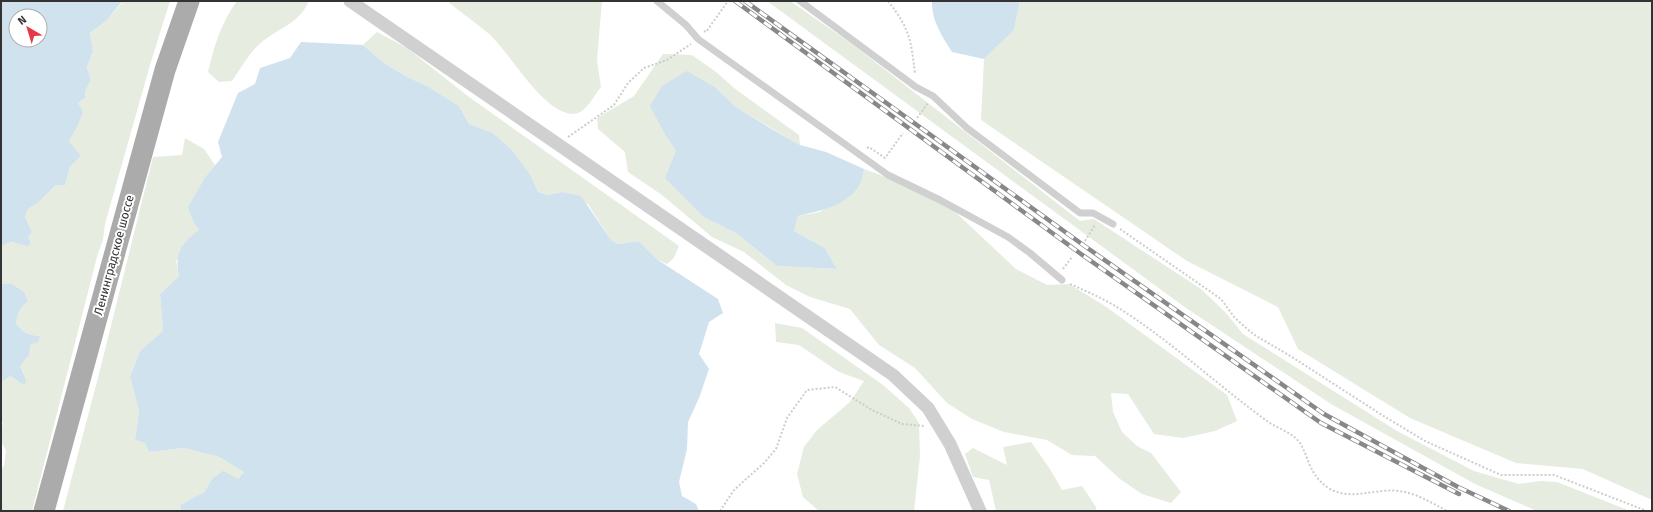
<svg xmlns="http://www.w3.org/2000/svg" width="1653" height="512" viewBox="0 0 1653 512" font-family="'Fira Sans',sans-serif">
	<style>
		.green { fill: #e6ecdf }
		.water { fill: #cfe2ee; fill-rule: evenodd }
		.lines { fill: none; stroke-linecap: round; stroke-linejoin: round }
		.path { stroke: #cdcdcd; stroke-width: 2; stroke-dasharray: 2 2; stroke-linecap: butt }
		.service { stroke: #d0d0d0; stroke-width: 7 }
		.minor { stroke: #d0d0d0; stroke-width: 13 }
		.primary { stroke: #ababab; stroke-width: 21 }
		.rail-casing { stroke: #888; stroke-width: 4.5 }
		.rail { stroke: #fff; stroke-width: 3; stroke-dasharray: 9; stroke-linecap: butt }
		.labels { text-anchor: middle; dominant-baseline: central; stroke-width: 4; stroke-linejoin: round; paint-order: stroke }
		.street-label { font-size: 12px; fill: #333; stroke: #fff }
	</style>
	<rect width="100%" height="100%" fill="#fff"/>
	<path class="green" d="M126 1H170L150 65 105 224 103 240 98 253 32 511H1V470L4 466 6 450C0 442 0 433 3 423L1 419V382L11 376 20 383 26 378 20 366 29 355 31 344 40 336C28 335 23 333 16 323 18 313 19 307 28 302L10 283 1 284V246L11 242 28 245 31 242 28 237 32 232 25 217 28 209 39 202 56 185 65 184 70 167 81 156 69 141 77 127 78 103 85 98 86 89 91 80 87 67 93 51 90 33 107 20 122 3Z
		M237 1H309C299 23 281 27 263 41 250 51 241 68 232 81L219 82 208 72C214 46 221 23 237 1Z
		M447 1H602L597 60 601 87C594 95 586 114 573 114 542 113 510 52 488 33 475 22 460 12 447 1Z
		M767 1H790L852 44 1080 221 1094 219 1201 289 1226 313 1243 334 1397 431 1474 471 1519 484 1541 481 1557 482 1630 511H1537L1475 484 1331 404 1186 308Z
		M1020 1H1652V500L1583 469 1516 463 1410 418 1298 349 1278 307 1187 261 981 120 984 59 1014 30Z
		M377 32 407 48 469 97 679 246 674 258 667 264 658 260 639 241 618 244 611 240 588 204 562 192 548 195 538 192 530 174 512 150 493 133 469 124 459 106 427 86 407 77 384 63 363 45Z
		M663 54 692 55 716 72 734 88 799 135 800 145 736 107 716 88 666 136 676 151 705 218 736 233 777 266 837 269 825 248 794 231 798 216 820 212 860 184 864 169 910 186 951 208 1016 269 1047 285 1069 284 1105 306 1227 395 1237 421 1215 431 1183 438 1154 434 1128 394 1111 393 1113 412 1122 432 1137 446 1151 453 1181 492 1171 503 1142 494 1120 479 1095 456 1072 455 1047 440 1004 432 972 419 947 403 915 368 879 345 850 309 810 297 786 285 744 252 712 237 662 195 628 172 625 152 598 129 597 118 634 96Z
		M185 138 204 149 215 165 206 176 194 223 199 230 176 261 179 276 160 294 163 331 140 351 130 377 139 411 135 440 145 443 149 452 184 448 219 457 244 472 238 479H212L204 492 180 505 181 511H63L100 370 153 157 182 155Z
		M775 323 802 328 883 385 909 408 919 423 920 456 914 511H819L803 497 797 474 804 447 817 430 850 402 864 381 839 372 799 345 776 342Z
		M1031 442 1050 469 1062 490 1082 486 1096 507V511H996L989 480 973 477 965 454 973 448 1007 465 1003 447Z"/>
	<path class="water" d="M1 1H126L121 3 107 20 90 33 93 51 87 67 91 80 86 89 85 98 78 103 83 112 77 127 69 141 81 156 70 167 65 185H56L39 202 28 209 25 217 32 232 28 237 31 242 28 246 11 242 1 246ZM16 16H40V40H16Z
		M932 1H1020L1014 30 984 59 952 52C942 36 931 20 932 1Z
		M301 42 363 45 384 63 407 77 427 86 459 106 469 124 493 133 512 150 530 174 538 192 548 195 562 192 581 196 611 240 618 244 639 241 658 260 718 299 723 313 709 322 699 354 709 369 699 398 688 422 687 449 679 482 682 496 696 504 699 511H181L180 505 204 492 212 479 223 471 238 479 244 472 219 457 184 448 149 452 145 443 135 440 139 411 130 377 140 351 163 331 160 294 179 276C174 253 181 244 199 230L194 223 188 207 206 176 222 157 218 142 238 93 255 84 260 68 290 58Z
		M687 71 716 88 736 107 770 128 800 145 826 152 864 169C863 174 862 180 860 184 847 206 820 211 798 216L794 231 825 248 837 269 777 266 736 233 705 218 665 178 676 151 666 136 650 106 662 86Z
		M10 283 24 292 28 302C19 307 18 313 16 323 23 333 28 335 40 336L38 342 31 344 29 355 20 366 26 379 25 384 20 383 11 376 1 382V284Z"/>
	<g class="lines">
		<path class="path" d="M888 1C910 29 911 40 915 74
			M704 31 706 32 728 1
			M917 118 928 103
			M568 137 614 105 628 83 644 68 667 60 691 44
			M867 148 869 147 885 158 903 133
			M1120 229 1221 299 1235 318 1253 334 1292 357 1382 415 1425 441 1501 475H1554L1647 511
			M1085 241 1095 225
			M1063 269 1072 257
			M1070 284C1086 291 1102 298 1117 307 1170 340 1216 384 1267 421 1275 427 1285 430 1293 436 1310 448 1304 473 1330 489 1352 501 1376 488 1399 491 1416 493 1432 503 1447 511
			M720 511 734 490 764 463 776 449 787 418 807 390 835 387 872 410 902 424 924 426"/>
		<path class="service" d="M657 1 686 25 698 39 888 175 940 200 1008 237 1030 253 1062 280
			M800 1 916 87 933 96 967 128 1080 213H1093L1113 224"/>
		<path class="minor" d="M350 1 893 375 928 408 950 444 980 511"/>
		<path class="primary" d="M44 511 165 70 189 1"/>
		<g class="rail-casing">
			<path id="rail" d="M735 1 1081 254 1321 423 1459 494
				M745 1 1086 247 1324 414 1458 487 1509 511"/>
		</g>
		<use href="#rail" class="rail"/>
	</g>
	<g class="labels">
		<g class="street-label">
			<text transform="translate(114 255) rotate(-75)">Ленинградское шоссе</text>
		</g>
	</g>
	<rect width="1653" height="512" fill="none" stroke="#333333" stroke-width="4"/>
	<g transform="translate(28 28) rotate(322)"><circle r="19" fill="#ffffff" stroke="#adadad"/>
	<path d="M0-3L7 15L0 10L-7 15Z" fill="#e63946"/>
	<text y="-6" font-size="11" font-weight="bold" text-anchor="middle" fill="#333333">N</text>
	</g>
</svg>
